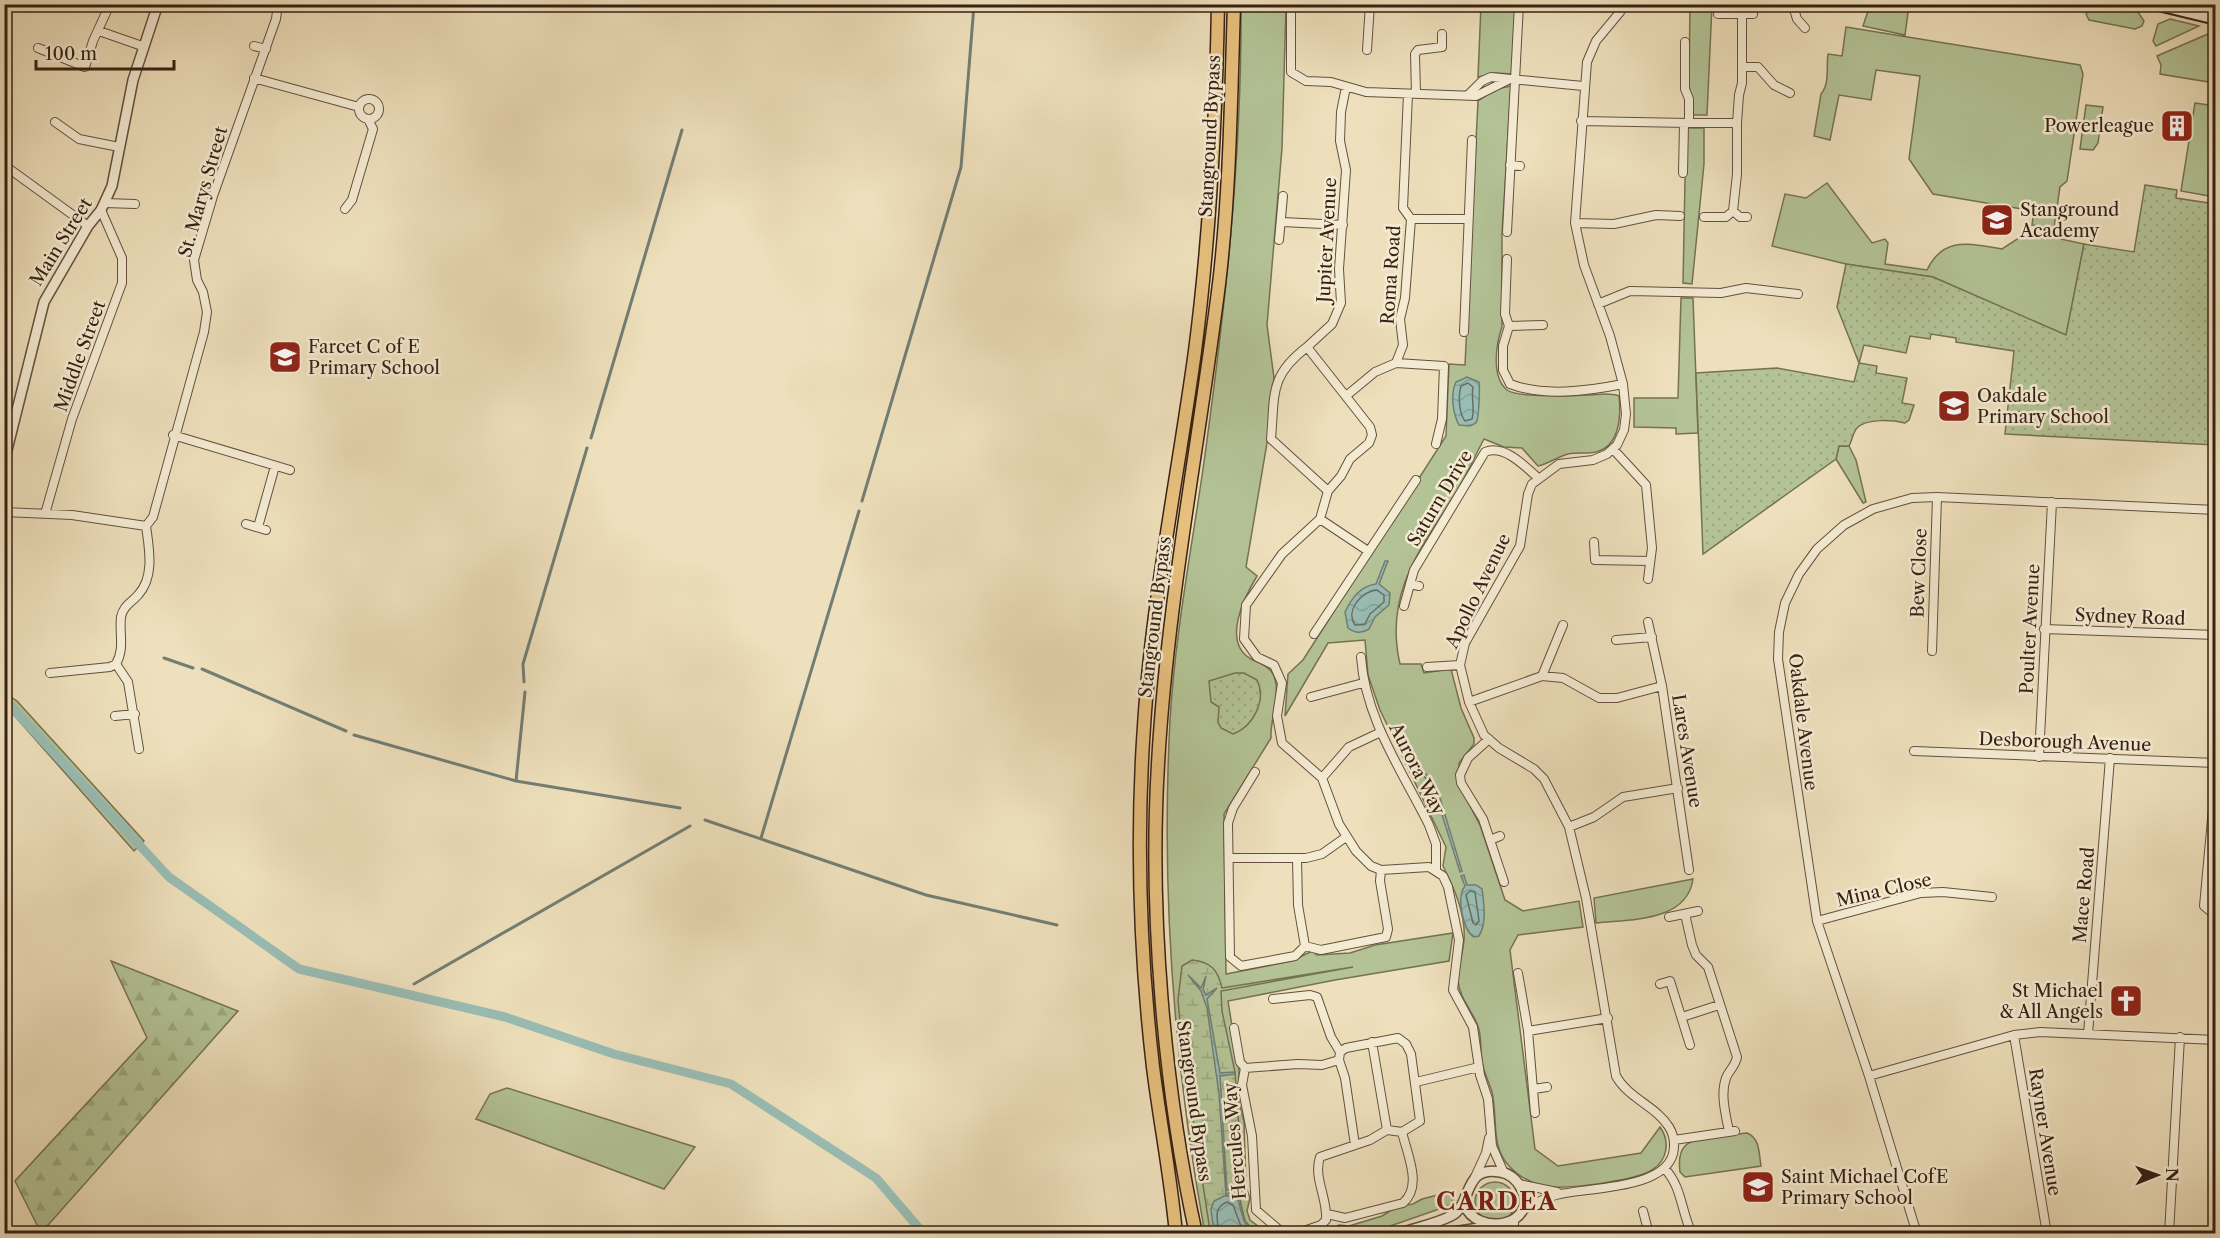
<svg xmlns="http://www.w3.org/2000/svg" width="2220" height="1238" viewBox="0 0 2220 1238" font-family="'Libre Caslon Text',serif">
	<style>
		.green { fill: #b3c396; stroke: #757254; stroke-width: 1.5 }
		.forest { fill: url(#forest-firs); stroke: #757254; stroke-width: 1.5 }
		.wetland { fill: url(#wetland-marsh); stroke: #757254; stroke-width: 1.5 }
		.park { fill: url(#park-dots); stroke: #757254; stroke-width: 1.5 }
		.water { fill: url(#water-waves); stroke: #727e74; stroke-width: 1.5 }
		.lines { fill: none; stroke-linecap: round; stroke-linejoin: round }
		.shore { stroke: #686e64; stroke-width: 1.5 }
		.stream { stroke: #727e74; stroke-width: 3 }
		.canal { stroke: #99bdb4; stroke-width: 9 }
		.minor-casing { stroke: #65503d; stroke-width: 10 }
		.tertiary-casing { stroke: #65503d; stroke-width: 12 }
		.secondary-casing { stroke: #372013; stroke-width: 14 }
		.primary-casing { stroke: #372013; stroke-width: 15 }
		.minor { stroke: #f4ebd3; stroke-width: 8 }
		.tertiary { stroke: #f4ebd3; stroke-width: 9 }
		.secondary { stroke: #f4ebd3; stroke-width: 10 }
		.primary { stroke: #e7c07e; stroke-width: 12 }
		.labels { text-anchor: middle; dominant-baseline: central; stroke-width: 5; stroke-linejoin: round; paint-order: stroke }
		.poi-label { font-size: 18px; fill: #372013; stroke: #f4ebd3; text-anchor: start }
		.street-label { font-size: 18px; fill: #372013; stroke: #f4ebd3 }
		.district-label { font-size: 24px; font-weight: bold; letter-spacing: 1.5px; fill: #7a1f14; stroke: #f4ebd3 }
	</style>
	<defs>
		<pattern id="forest-firs" width="22" height="20" patternUnits="userSpaceOnUse" patternTransform="scale(1.5)"><rect width="22" height="20" fill="#b3c396"/><path d="M5 1l3.5 6h-7zM16 11l3.5 6h-7z" fill="#9ba780"/></pattern>
		<pattern id="wetland-marsh" width="20" height="14" patternUnits="userSpaceOnUse" patternTransform="scale(1.5)"><rect width="20" height="14" fill="#b3c396"/><path d="M1 5h8M5 5V1M11 12h8M15 12V8" fill="none" stroke="#9ba780"/></pattern>
		<pattern id="park-dots" width="8" height="8" patternUnits="userSpaceOnUse" patternTransform="scale(1.5)"><rect width="8" height="8" fill="#b3c396"/><path d="M2 2h.1M6 6h.1" fill="none" stroke="#9ba780" stroke-width="1.8" stroke-linecap="round"/></pattern>
		<pattern id="water-waves" width="16" height="10" patternUnits="userSpaceOnUse" patternTransform="scale(1.5)"><rect width="16" height="10" fill="#99bdb4"/><path d="M0 5q4-4 8 0t8 0" fill="none" stroke="#84a29a"/></pattern>
	</defs>
	<rect width="100%" height="100%" fill="#eee0bc"/>
	<filter id="stains"><feTurbulence type="fractalNoise" baseFrequency=".00333" numOctaves="4"/><feColorMatrix values="0 0 0 0 .2 0 0 0 0 .09 0 0 0 0 .02 0 0 0 .5 -.17"/></filter>
	<radialGradient id="worn" r=".72"><stop offset=".6" stop-color="#630" stop-opacity="0"/><stop offset="1" stop-color="#630" stop-opacity=".3"/></radialGradient>
	<path class="green" d="M1241 5H1286L1282 148 1267 325 1274 378 1267 443 1246 567 1257 576C1245 596 1221 642 1251 659 1261 664 1272 667 1275 679 1280 697 1270 719 1271 738L1224 814 1226 974 1292 961 1312 951 1317 955 1350 953 1375 945 1453 933 1449 961 1335 980 1228 1001 1239 1070V1103L1244 1121 1246 1187 1250 1198 1247 1211 1250 1220 1267 1233 1205 1234C1174 1065 1161 892 1170 720 1175 634 1192 547 1204 462 1225 310 1242 158 1241 5Z
		M1481 5H1516L1512 74 1496 73 1478 77Z
		M1690 5H1712L1707 115H1692V98L1689 87Z
		M1870 5H1909L1905 35 1863 26Z
		M2092 5 2138 12 2144 21 2142 26 2135 29 2089 20 2086 14Z
		M2170 19 2199 26 2156 46 2153 41 2158 24Z
		M1846 27 2080 65 2083 74 2067 181 2060 187 2054 228 2032 225 2034 211 1933 194 1909 159 1920 76 1876 70 1871 100 1839 95 1830 140 1814 136 1821 94C1830 84 1826 67 1828 54L1842 56Z
		M2215 31V83L2160 74 2161 65 2157 56Z
		M1511 86 1502 235V327C1496 344 1491 377 1507 390 1518 398 1572 396 1587 395 1597 395 1609 392 1619 396 1621 416 1620 446 1596 452 1587 454 1577 452 1568 454 1557 457 1548 464 1538 466L1522 448 1504 447 1484 439C1474 458 1465 478 1454 496 1419 551 1384 595 1400 664H1421L1424 673 1451 669 1461 708 1474 738V744L1459 763 1458 783 1480 825 1505 900 1523 911 1579 901 1583 927 1518 935 1510 950 1535 1149 1558 1166 1641 1153 1660 1127C1670 1141 1668 1160 1652 1170 1635 1181 1564 1190 1544 1186 1532 1183 1518 1176 1509 1166 1490 1146 1498 1116 1492 1092 1489 1082 1484 1073 1482 1062 1480 1050 1482 1037 1478 1026 1472 1010 1459 998 1458 980 1458 967 1463 953 1464 940 1466 914 1454 888 1443 866L1446 847 1380 710 1368 675 1365 640 1328 643 1285 716 1288 674 1303 660 1446 436 1449 364 1465 365 1478 101 1496 89Z
		M2195 103 2215 106V197L2181 191Z
		M2086 105 2103 107 2098 143 2093 150 2080 149Z
		M1686 128H1704V164L1692 284 1683 283Z
		M1827 183 1872 243 1885 239 1888 243 1885 264 1927 270C1944 235 1970 244 2002 249L2028 232 2084 244 2066 336 1933 277 1846 264 1772 246 1785 194 1806 198Z
		M1681 298H1693L1698 433 1676 434V428L1634 427V398H1678Z
		M1839 446H1849L1856 460 1866 502 1863 503 1836 459Z
		M5 693 17 701 144 841 134 851 5 705Z
		M1693 879C1687 922 1631 919 1596 923L1594 898Z
		M507 1088 695 1147 664 1189 476 1119 490 1094Z
		M1747 1133C1760 1138 1759 1154 1761 1166L1685 1177 1680 1172C1679 1164 1679 1151 1686 1145 1695 1136 1734 1135 1747 1133Z
		M1475 1202a20 20 0 1 1 40 0a20 20 0 1 1-40 0Z
		M1449 1192 1454 1196 1451 1205 1370 1233 1324 1234 1339 1225 1349 1226 1382 1216 1398 1206 1413 1204 1422 1199Z"/>
	<path class="forest" d="M111 961 238 1011 41 1233 15 1181 147 1038Z"/>
	<path class="wetland" d="M1192 960C1211 962 1218 970 1222 988L1353 967 1221 991 1222 1011 1235 1072 1243 1183V1186L1230 1193 1240 1200 1245 1221 1256 1233H1211L1209 1224 1183 1055 1178 1000 1182 966Z"/>
	<path class="park" d="M2145 185 2177 190 2176 198 2215 204V445L2005 434 2014 351 1956 342V338L1931 334 1930 339 1910 336 1906 353 1864 345 1859 363 1877 366 1876 373 1907 378 1902 403 1914 405 1909 420 1905 423C1893 420 1867 418 1857 428 1853 432 1852 441 1849 446H1839L1836 459 1703 554 1696 373 1777 368 1854 382 1859 363 1837 307 1846 264 1933 277 2066 335 2084 244 2134 252Z
		M1235 673H1244L1257 680C1267 700 1253 727 1233 734L1221 728 1218 722 1219 707 1211 702 1209 681Z"/>
	<path class="water" d="M1467 377 1479 382C1480 388 1479 419 1476 423L1470 426 1459 425C1453 414 1450 394 1456 382Z
		M1385 561H1388L1379 584 1390 593 1389 605 1375 617 1369 629C1361 633 1356 634 1348 628L1345 612C1352 598 1360 586 1376 584Z
		M1399 728 1415 760 1437 788 1462 871 1460 872 1434 789 1413 762 1397 730Z
		M1464 875 1467 885H1476L1482 889C1484 904 1487 923 1479 936L1474 937C1463 930 1456 897 1465 886L1461 876Z
		M1188 975 1201 988 1206 976 1203 990 1206 995 1217 988 1207 999 1220 1073 1235 1072V1074L1220 1076 1227 1190 1243 1185 1226 1195 1219 1094 1207 1008 1201 991Z
		M1224 1196H1232L1238 1200 1244 1221 1253 1233H1214L1211 1209 1214 1201Z"/>
	<g class="lines">
		<path class="shore" d="M1468 383 1473 387C1471 397 1475 411 1472 419L1465 421C1459 414 1458 395 1461 386Z
			M1377 590 1384 595V602L1370 614 1365 624 1355 625C1345 611 1361 591 1377 590Z
			M1470 891 1475 892 1479 921 1476 925 1473 923 1466 895Z
			M1219 1234C1218 1220 1212 1208 1227 1202L1233 1205 1244 1234"/>
		<path class="stream" d="M591 438 682 130
			M862 501 961 167 974 5
			M164 658 193 668
			M202 669 346 731
			M524 682 523 664 587 448
			M525 692 516 781 680 808
			M354 735 516 781
			M705 820 926 895 1057 925
			M761 838 859 511
			M414 984 690 826
			M406 994 408 992"/>
		<path class="canal" d="M4 699 169 877 299 969 505 1017 614 1054 731 1084 876 1178 924 1234"/>
		<g class="minor-casing">
			<path id="minor" d="M1291 4V72L1306 81 1331 82 1366 92 1476 96 1508 80
				M1718 14H1753
				M1805 28 1797 19 1794 9 1807 4
				M99 31 142 46
				M254 46 266 49
				M38 48 85 67 93 41 110 4
				M1367 50 1370 4
				M1742 67H1758L1774 85 1790 93
				M254 78 359 107
				M1416 94 1415 54 1418 50 1442 47V34
				M1468 95 1482 81 1491 77 1583 86
				M359 109a10 10 0 1 1 20 0a10 10 0 1 1-20 0Z
				M1581 121 1689 123V99L1685 89V42
				M55 122 79 139 119 147
				M1689 123H1737L1739 95 1742 83V14
				M4 165 88 226
				M1510 165 1520 166
				M1683 173 1684 123
				M105 203 135 204
				M345 209 352 200 373 129 368 119
				M1733 211 1737 174V123
				M1733 211 1740 217H1747
				M1704 217H1726L1733 211
				M1411 219H1468
				M1282 222 1343 225
				M1575 223 1614 224 1656 215 1680 216
				M1507 232 1519 4
				M1279 240 1283 196
				M1507 259 1505 314 1509 326 1503 346V370L1510 384C1544 397 1588 391 1623 384
				M1598 304 1630 291 1721 293 1746 288 1798 294
				M1509 326 1543 325
				M1464 332 1472 140
				M1307 347 1332 324 1341 303 1339 269 1346 170 1340 141 1341 112 1346 87
				M1396 363 1444 366 1442 419 1436 444
				M1346 396 1375 372 1396 363 1403 345 1400 319 1405 298 1411 219 1403 208 1408 94
				M173 435 290 470
				M1613 449 1646 485 1652 548 1648 579
				M1328 491 1271 439C1275 394 1269 376 1307 347L1370 427 1372 435 1369 443 1350 459 1341 476 1328 491 1320 519 1282 554 1246 605 1244 639 1257 657 1274 665 1282 683 1277 716 1282 743 1322 778 1339 824 1356 851 1371 866 1381 870 1429 867 1443 876 1448 887 1459 940 1453 990 1473 1027 1480 1075 1488 1099 1492 1146 1504 1173
				M4 512 72 515 146 526
				M45 514 72 419 122 283V258L101 210
				M1320 519 1368 551
				M246 524 266 530
				M146 526 153 517 204 332 207 312 203 292 197 280 194 260 213 196 276 19 278 4
				M258 527 275 466
				M1594 542 1595 560 1650 561
				M1410 584 1419 586
				M1404 606 1414 570 1485 452C1504 444 1525 466 1538 478
				M1648 622 1662 686 1689 870
				M2044 629 2216 635
				M1314 634 1416 480
				M1616 640 1652 637
				M1932 651 1937 497
				M1361 657C1365 718 1402 771 1429 825L1436 844V870
				M116 664 128 682 139 749
				M1427 667 1460 665
				M50 673 110 667 116 664C125 648 119 634 121 617 123 606 131 603 138 595 155 577 149 548 146 526
				M1542 676 1563 625
				M1311 697 1363 683
				M1469 702 1542 676 1563 678 1599 698H1617L1662 686
				M115 716 135 714
				M1489 739 1468 758 1460 775 1461 783 1483 819 1504 882
				M1914 751 2216 763
				M2039 757 2052 502
				M1255 772 1233 808 1228 823 1230 957 1241 966 1295 956 1305 946 1321 950 1386 937 1388 929 1380 881 1381 870
				M2216 776 2204 906 2216 916
				M1322 778 1349 747 1381 732
				M1569 827 1594 817 1623 797 1678 788
				M1490 840 1500 836
				M1229 858H1306L1322 854 1346 837
				M1297 858 1298 905 1305 946
				M1685 914 1692 945 1696 955 1708 967 1737 1057C1735 1067 1729 1070 1726 1078 1720 1095 1726 1115 1729 1132
				M1669 917 1698 911
				M1817 921 1921 893 1943 892 1992 897
				M1518 973 1528 1031 1535 1113
				M1660 984 1670 981 1690 1045
				M1273 999 1310 995 1317 997 1331 1037 1340 1052
				M1682 1017 1719 1005
				M1234 1028 1240 1062 1245 1068
				M1528 1031 1608 1018
				M2088 1034 2110 758
				M2014 1035 2047 1234
				M1372 1042 1387 1130
				M1339 1060 1345 1078 1355 1145
				M1245 1068 1298 1064 1322 1065 1339 1060 1340 1052 1346 1048 1398 1038 1406 1044 1411 1054 1420 1121 1402 1132 1387 1130 1370 1140 1320 1157C1313 1178 1328 1199 1326 1220L1321 1225 1295 1234
				M1245 1068 1242 1085 1252 1136 1256 1210 1284 1234
				M1869 1076 2014 1035 2040 1032 2216 1040
				M1416 1082 1479 1067
				M1534 1089 1547 1087
				M1674 1140 1735 1131
				M1665 1169C1682 1187 1681 1211 1692 1234
				M1475 1177 1486 1153 1489 1138
				M1519 1184 1557 1192
				M1523 1210C1534 1204 1544 1198 1556 1195 1587 1187 1663 1190 1673 1154 1675 1145 1674 1135 1669 1127 1656 1106 1628 1098 1616 1076L1586 898 1569 827 1544 779 1534 769 1499 748 1484 735 1469 702 1460 665 1465 643 1520 546 1528 494 1532 484 1559 464 1593 460 1607 454 1617 445 1624 430 1626 414 1623 384 1610 336 1584 265 1575 223 1587 62 1596 41 1620 12 1624 4
				M1643 1211 1649 1234
				M1327 1214 1345 1218 1403 1203C1423 1186 1407 1154 1402 1132
				M1485 1230 1487 1234
				M1512 1234 1514 1224
				M1917 1234 1869 1076 1817 921 1778 659 1779 632 1785 603 1799 574 1817 549 1844 525 1873 509 1912 498 1937 497 2216 510
				M2169 1234 2180 1037"/>
		</g>
		<g class="tertiary-casing">
			<path id="tertiary" d="M4 462 44 302 88 226 101 210 112 186 133 80 158 4
				M1398 1234C1415 1228 1435 1224 1451 1216 1473 1205 1462 1165 1500 1172 1509 1173 1517 1180 1521 1188 1540 1226 1477 1238 1464 1204
				M1440 1234 1479 1228"/>
		</g>
		<g class="secondary-casing">
			<path id="secondary" d="M2154 4 2216 19"/>
		</g>
		<g class="primary-casing">
			<path id="primary" d="M1176 1234C1171 1178 1160 1123 1153 1067 1140 955 1136 840 1144 726 1152 600 1178 476 1195 351 1210 236 1216 121 1218 4
				M1196 1234C1164 1088 1149 913 1158 764 1167 603 1199 444 1219 284 1230 191 1231 97 1234 4"/>
		</g>
		<use href="#minor" class="minor"/>
		<use href="#tertiary" class="tertiary"/>
		<use href="#secondary" class="secondary"/>
		<use href="#primary" class="primary"/>
	</g>
	<defs>
		<g id="building-square" transform="scale(1.725)"><rect x="-9" y="-9" width="18" height="18" rx="4" fill="#8f2418" stroke="#f4ebd3"/><path d="M-4-6H4V6H1V3H-1V6H-4ZM-2.5-4.3h1.7v1.8h-1.7ZM.8-4.3h1.7v1.8H.8ZM-2.5-1h1.7V.8h-1.7ZM.8-1h1.7V.8H.8Z" fill="#fff"/></g>
		<g id="school-square" transform="scale(1.725)"><rect x="-9" y="-9" width="18" height="18" rx="4" fill="#8f2418" stroke="#f4ebd3"/><path d="M0-5L7-2L0 1L-7-2ZM-4 1L0 2.5L4 1V4Q0 6-4 4Z" fill="#fff"/></g>
		<g id="church-square" transform="scale(1.725)"><rect x="-9" y="-9" width="18" height="18" rx="4" fill="#8f2418" stroke="#f4ebd3"/><path d="M-1.2-6h2.4v3.5h3.3v2.4h-3.3V6h-2.4V-.1h-3.3v-2.4h3.3Z" fill="#fff"/></g>
	</defs>
	<g fill-rule="evenodd">
		<use href="#building-square" x="2177" y="126"/>
		<use href="#school-square" x="1997" y="220"/>
		<use href="#school-square" x="285" y="357"/>
		<use href="#school-square" x="1954" y="406"/>
		<use href="#church-square" x="2126" y="1001"/>
		<use href="#school-square" x="1758" y="1187"/>
	</g>
	<g class="labels">
		<g class="poi-label">
			<text x="2154" y="126" text-anchor="end">Powerleague</text>
			<text x="2020" y="210">Stanground<tspan x="2020" dy="21">Academy</tspan></text>
			<text x="308" y="347">Farcet C of E<tspan x="308" dy="21">Primary School</tspan></text>
			<text x="1977" y="396">Oakdale<tspan x="1977" dy="21">Primary School</tspan></text>
			<text x="2103" y="991" text-anchor="end">St Michael<tspan x="2103" dy="21">&amp; All Angels</tspan></text>
			<text x="1781" y="1177">Saint Michael CofE<tspan x="1781" dy="21">Primary School</tspan></text>
		</g>
		<g class="street-label">
			<text transform="translate(1210 136) rotate(-87)">Stanground Bypass</text>
			<text transform="translate(203 192) rotate(-74)">St. Marys Street</text>
			<text transform="translate(1327 240) rotate(-87)">Jupiter Avenue</text>
			<text transform="translate(61 242) rotate(-58)">Main Street</text>
			<text transform="translate(1391 275) rotate(-86)">Roma Road</text>
			<text transform="translate(80 356) rotate(-70)">Middle Street</text>
			<text transform="translate(1440 498) rotate(-59)">Saturn Drive</text>
			<text transform="translate(1919 573) rotate(-88)">Bew Close</text>
			<text transform="translate(1478 591) rotate(-64)">Apollo Avenue</text>
			<text transform="translate(1155 617) rotate(-83)">Stanground Bypass</text>
			<text transform="translate(2130 617) rotate(2)">Sydney Road</text>
			<text transform="translate(2030 629) rotate(-87)">Poulter Avenue</text>
			<text transform="translate(1803 722) rotate(83)">Oakdale Avenue</text>
			<text transform="translate(2065 742) rotate(2)">Desborough Avenue</text>
			<text transform="translate(1687 751) rotate(81)">Lares Avenue</text>
			<text transform="translate(1417 769) rotate(63)">Aurora Way</text>
			<text transform="translate(1884 890) rotate(-13)">Mina Close</text>
			<text transform="translate(2084 895) rotate(-85)">Mace Road</text>
			<text transform="translate(1194 1101) rotate(82)">Stanground Bypass</text>
			<text transform="translate(2045 1132) rotate(81)">Rayner Avenue</text>
			<text transform="translate(1235 1141) rotate(-95)">Hercules Way</text>
		</g>
		<g class="district-label">
			<text x="1497" y="1201">CARDEA</text>
		</g>
	</g>
	<rect width="2220" height="1238" fill="none" stroke="#eee0bc" stroke-width="24"/>
	<rect x="6" y="6" width="2208" height="1226" fill="none" stroke="#372013" stroke-width="3"/>
	<rect x="12" y="12" width="2196" height="1214" fill="none" stroke="#372013" stroke-width="1.5"/>
	<g transform="translate(2157 1175) rotate(89)" stroke="#f4ebd3" stroke-width="4.5" paint-order="stroke">
	<path d="M0-4.5L10 22L0 15L-10 22Z" fill="#372013"/>
	<text y="-9" font-size="16" font-weight="bold" text-anchor="middle" fill="#372013">N</text>
	</g>
	<path d="M36 60v9h138v-9" fill="none" stroke="#372013" stroke-width="3"/>
	<text x="45" y="60" font-size="18" fill="#372013" stroke="#f4ebd3" stroke-width="4.5" paint-order="stroke">100 m</text>
	<rect width="100%" height="100%" filter="url(#stains)"/>
	<rect width="100%" height="100%" fill="url(#worn)"/>
</svg>
